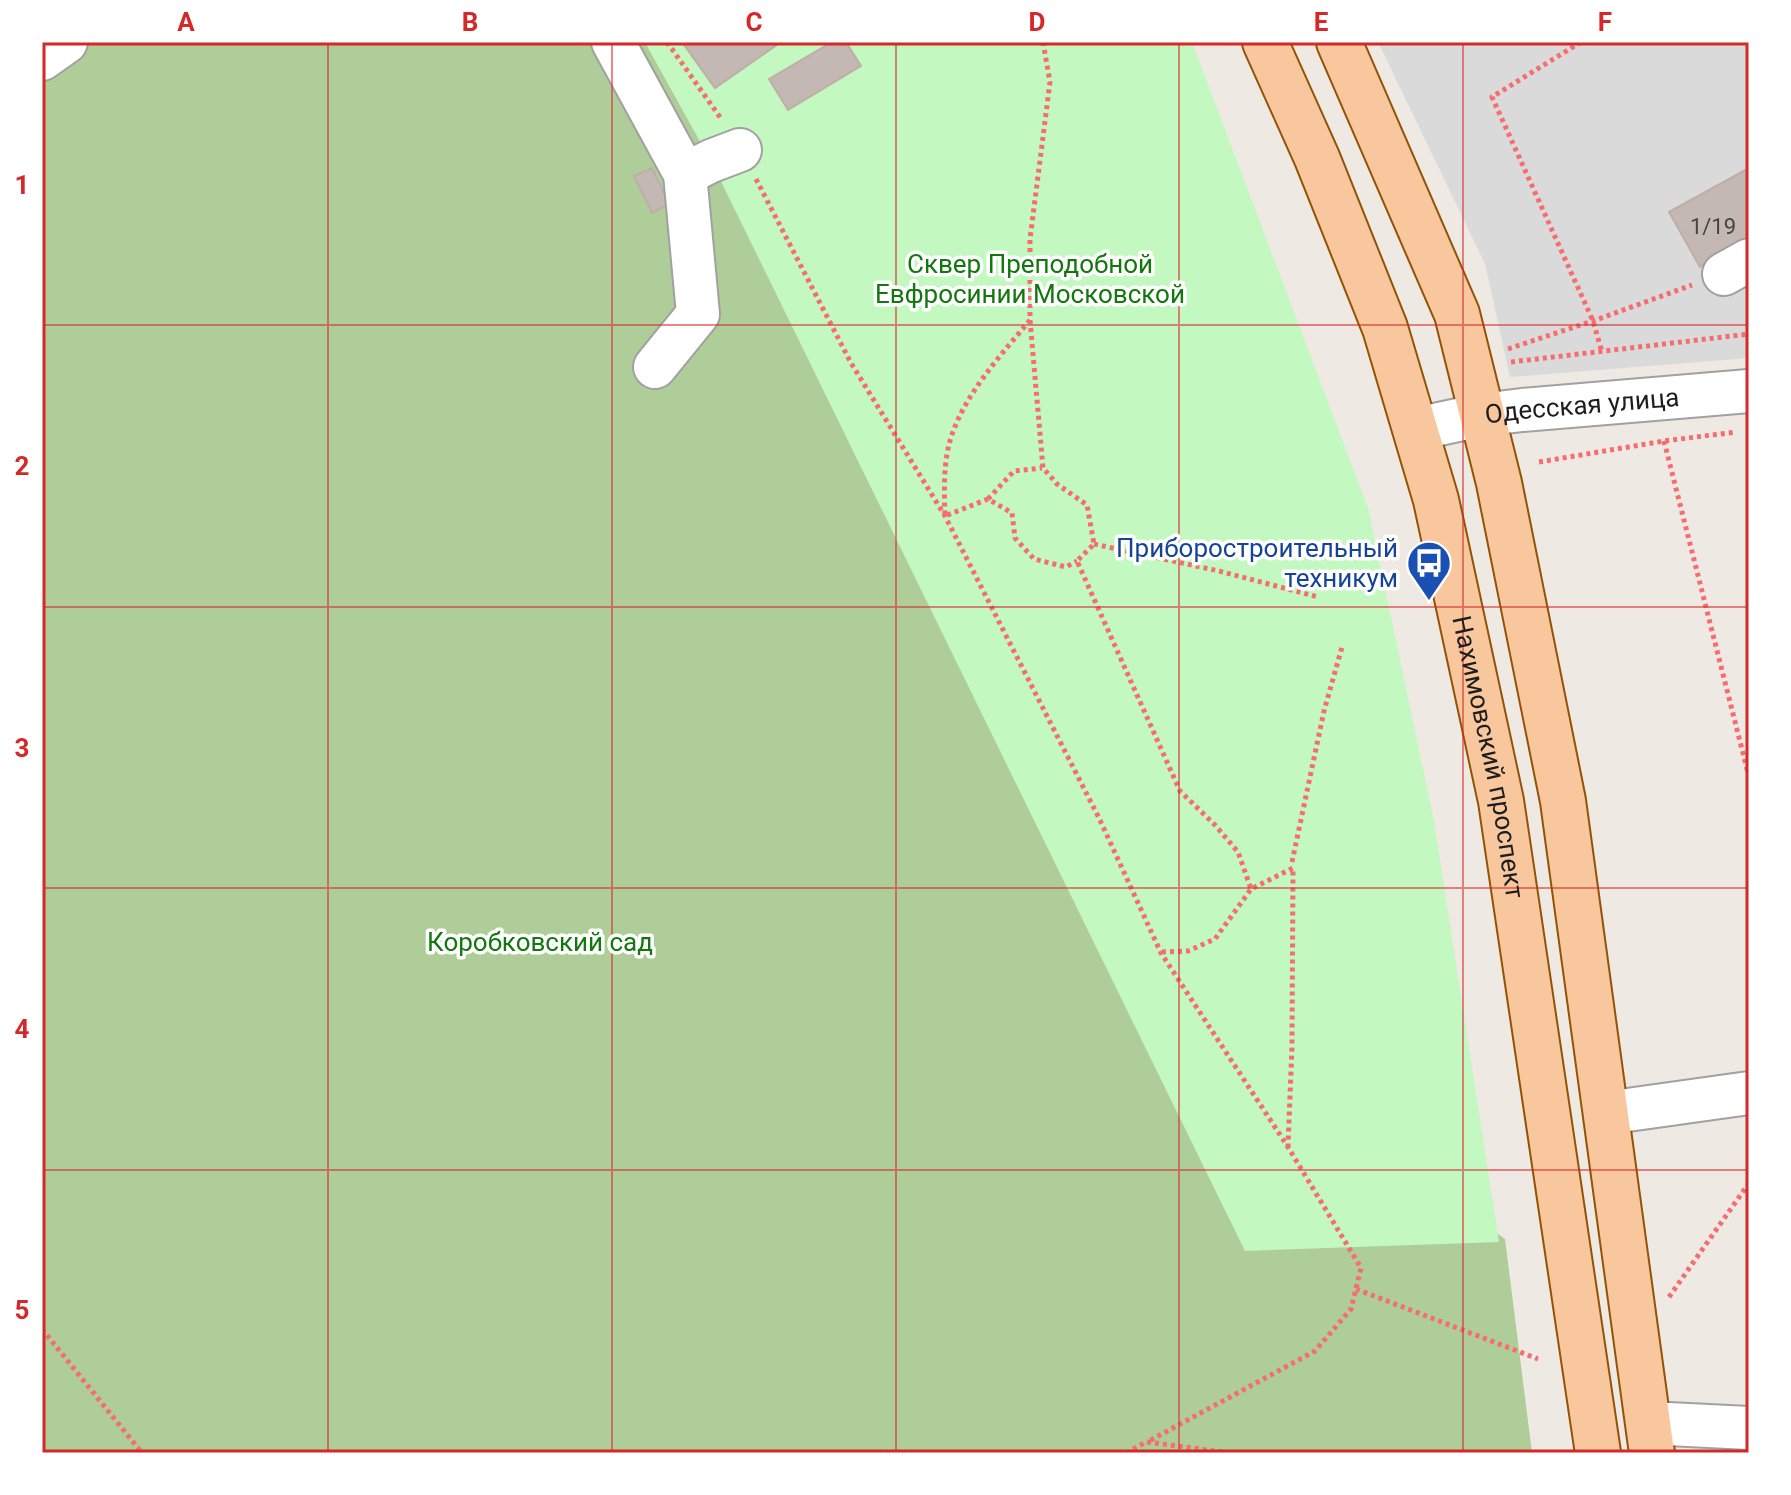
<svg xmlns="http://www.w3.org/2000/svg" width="1791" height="1495" viewBox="0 0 1791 1495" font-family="Roboto,sans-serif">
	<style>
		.residential { fill: #dbdada }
		.forest { fill: #aecd99 }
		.park { fill: #c3f8c1 }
		.building { fill: #c3b8b3; stroke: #bfaea6; stroke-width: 2 }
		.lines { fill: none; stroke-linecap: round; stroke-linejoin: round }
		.minor-casing { stroke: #a1a1a1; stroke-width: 46 }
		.major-casing { stroke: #935304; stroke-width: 48 }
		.path { stroke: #f66d6f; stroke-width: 5; stroke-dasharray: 4 4; stroke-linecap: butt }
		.minor { stroke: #fff; stroke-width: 42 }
		.major { stroke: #f9c79e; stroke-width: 44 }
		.grid { fill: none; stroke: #d62828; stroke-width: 2; stroke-opacity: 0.55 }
		.labels { text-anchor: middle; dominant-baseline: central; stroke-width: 7; stroke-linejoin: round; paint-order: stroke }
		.number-label { font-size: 22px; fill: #464442 }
		.park-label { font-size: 26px; fill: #12780e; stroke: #fff }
		.street-label { font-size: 26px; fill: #1d1d1d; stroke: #fff }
		.transit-label { font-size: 26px; fill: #164399; stroke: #fff; text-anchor: end }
		.neatline { fill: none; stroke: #d62828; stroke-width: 3 }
		.grid-label { font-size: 26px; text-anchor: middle; font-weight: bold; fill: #d62828 }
	</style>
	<rect width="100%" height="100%" fill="#eee9e3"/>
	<path class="residential" d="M1378 42H1749V358L1510 377 1485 264Z"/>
	<path class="forest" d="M42 42H645L711 161 1491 1229 1505 1239 1532 1453H42Z"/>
	<path class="park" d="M645 42H1192L1368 508 1434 821 1499 1242 1245 1251 711 161Z"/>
	<path class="building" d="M682 42H781L715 88Z
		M832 42H846L861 66 788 110 769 79Z
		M652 168 669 204 652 213 634 176Z
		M1749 168V240L1700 267 1669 212Z"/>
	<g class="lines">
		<g class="minor-casing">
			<g id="minor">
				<path d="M613 42 685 174 698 314 655 367"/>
				<path d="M42 59 66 42"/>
				<path d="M685 174 711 161 740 150"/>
				<path d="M1724 274 1749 260"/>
				<path id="s1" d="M1416 429 1481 415 1522 410 1749 391"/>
				<path d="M1606 1113 1749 1093"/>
				<path d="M1648 1423 1749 1428"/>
			</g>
		</g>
		<g class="major-casing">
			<g id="major">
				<path id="s2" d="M1265 42 1317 158 1385 328 1436 500 1501 801 1598 1453"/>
				<path d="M1339 42 1457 314 1499 483 1563 801 1652 1453"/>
			</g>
		</g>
		<path class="path" d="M667 42 722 120
			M1043 42 1050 82 1030 239V320L1043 468 1057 484 1087 505 1094 544 1077 561 1180 791 1215 825 1238 852 1251 889 1293 868 1292 1046 1288 1146
			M1581 42 1492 97 1593 321 1602 352
			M756 179 851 363 945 516 1099 818 1161 953 1288 1147 1361 1268 1351 1309 1315 1351 1147 1442 1230 1453
			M1030 320C1002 354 970 388 954 429 943 456 944 487 945 516L988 499 1012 513 1015 538 1034 559 1066 567 1077 561
			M1508 349 1593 321 1692 285
			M1511 362 1749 334
			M1664 441 1749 777
			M1539 462 1664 441 1736 432
			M988 499 1014 471 1042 468
			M1094 544 1219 571 1318 597
			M1292 862 1324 711 1342 647
			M1162 952 1188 951 1215 939 1251 889
			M1356 1289 1538 1359
			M1669 1297 1749 1183
			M42 1329 142 1453
			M1126 1453 1146 1442"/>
		<use href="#minor" class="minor"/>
		<use href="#major" class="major"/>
	</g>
	<path class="grid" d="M328 42V1453M612 42V1453M896 42V1453M1179 42V1453M1463 42V1453M42 325H1749M42 607H1749M42 888H1749M42 1170H1749"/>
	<defs>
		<g id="bus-pin" transform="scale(2.3)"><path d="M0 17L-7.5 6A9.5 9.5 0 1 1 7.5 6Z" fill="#1a4fb4" stroke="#fff"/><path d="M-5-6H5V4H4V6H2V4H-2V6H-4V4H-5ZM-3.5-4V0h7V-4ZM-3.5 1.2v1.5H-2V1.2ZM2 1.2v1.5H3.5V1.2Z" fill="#fff"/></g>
	</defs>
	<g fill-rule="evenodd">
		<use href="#bus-pin" x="1429" y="563"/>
	</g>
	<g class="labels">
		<g class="number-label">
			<text x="1713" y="226">1/19</text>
		</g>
		<g class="park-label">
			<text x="1030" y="264">Сквер Преподобной<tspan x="1030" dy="30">Евфросинии Московской</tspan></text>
			<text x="540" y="942">Коробковский сад</text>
		</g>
		<g class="street-label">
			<text stroke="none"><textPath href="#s1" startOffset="168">Одесская улица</textPath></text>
			<text stroke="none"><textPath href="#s2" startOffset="752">Нахимовский проспект</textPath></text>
		</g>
		<g class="transit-label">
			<text x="1398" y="548">Приборостроительный<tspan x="1398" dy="30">техникум</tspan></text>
		</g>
	</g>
	<rect width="1791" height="1495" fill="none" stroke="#ffffff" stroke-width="88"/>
	<rect x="44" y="44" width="1703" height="1407" class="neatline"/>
	<g class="grid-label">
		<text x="186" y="31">A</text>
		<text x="470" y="31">B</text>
		<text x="754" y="31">C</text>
		<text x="1037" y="31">D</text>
		<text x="1321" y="31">E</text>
		<text x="1605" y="31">F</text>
		<text x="22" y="194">1</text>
		<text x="22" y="475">2</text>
		<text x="22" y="757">3</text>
		<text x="22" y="1038">4</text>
		<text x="22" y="1319">5</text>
	</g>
</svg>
